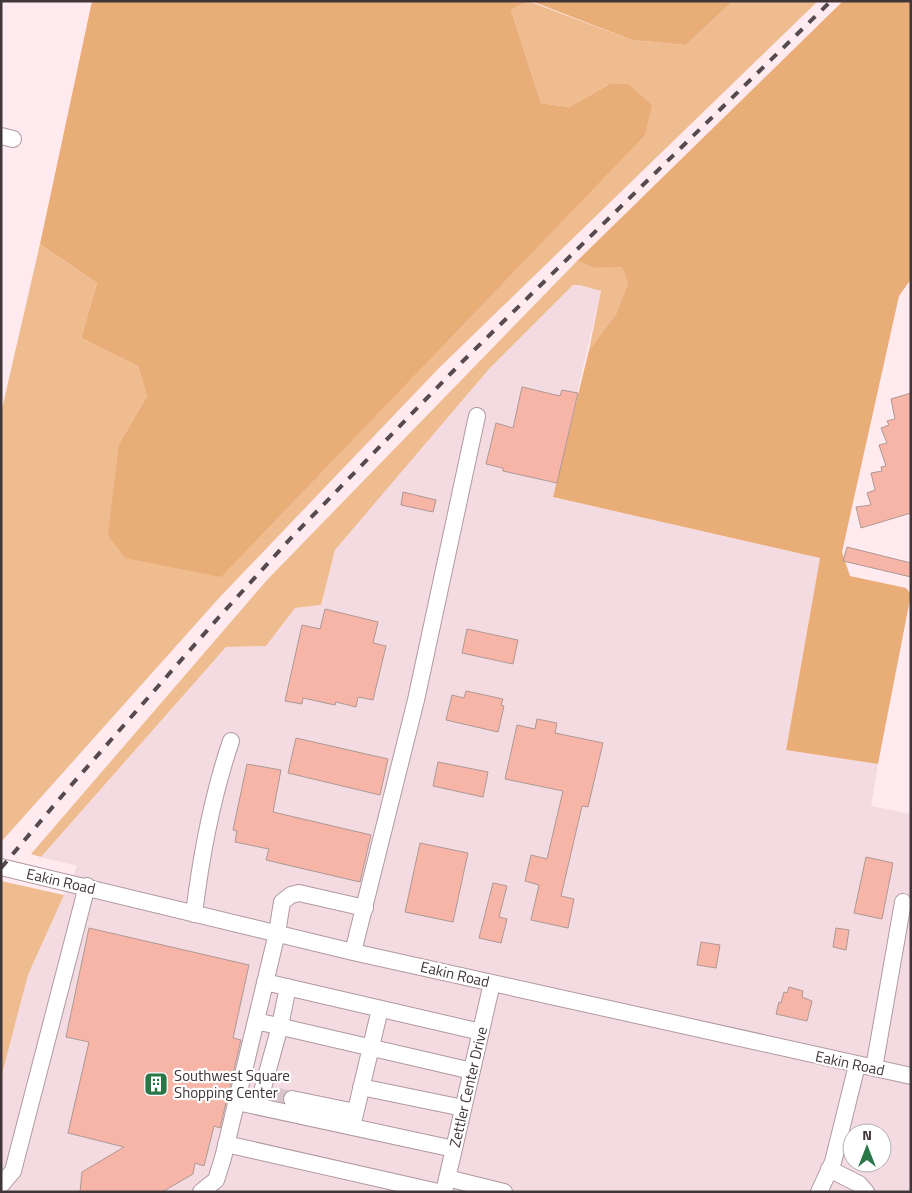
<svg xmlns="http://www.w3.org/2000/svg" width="912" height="1193" viewBox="0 0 912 1193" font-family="'Titillium Web',sans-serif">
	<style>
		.built { fill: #f4dbe1; fill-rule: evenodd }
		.green { fill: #efbc90 }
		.forest { fill: #e9ad78 }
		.building { fill: #f7b5a8; stroke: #ae9893 }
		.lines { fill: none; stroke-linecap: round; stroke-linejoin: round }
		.minor-tunnel { stroke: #d8c6cb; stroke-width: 16; stroke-dasharray: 16 8; stroke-linecap: butt }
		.minor-casing { stroke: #b0999f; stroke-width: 18 }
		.minor { stroke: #fff; stroke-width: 16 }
		.rail { stroke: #554a4d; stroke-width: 4; stroke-dasharray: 9 9; stroke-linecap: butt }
		.labels { text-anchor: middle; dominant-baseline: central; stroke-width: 4.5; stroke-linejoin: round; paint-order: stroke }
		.street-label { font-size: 15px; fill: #403639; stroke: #fff }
		.poi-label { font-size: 15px; fill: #403639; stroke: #fff; text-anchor: start }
	</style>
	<rect width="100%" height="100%" fill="#feeaef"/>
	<path class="built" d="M573 285H579L601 291 553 497 820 558 786 749 878 764 871 806 911 814V1192H1V1078L28 975 77 866 41 857 226 647 266 646 295 608 321 605 335 550 489 369ZM852 1133H882V1163H852Z"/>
	<path class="green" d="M528 1 632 40 686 45 733 1H818L440 367 219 598 1 842V413L40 244 97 283 81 338 138 366 147 396 119 444 221 576 438 348 610 84 569 107 541 103 511 10Z
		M577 261 594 268 622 266 628 283 616 314 589 350 601 291 579 285H573L489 369 335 550 321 605 295 608 266 646 226 647 41 857 31 854 267 580Z
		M1 881 64 895 28 975 1 1078Z"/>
	<path class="forest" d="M92 1H528L511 10 541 103 569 107 610 84H628L652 105 645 135 221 577 125 558 108 535 119 444 147 396 138 366 81 338 97 283 40 244Z
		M531 1H733L686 45 632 40Z
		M843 1H911V279L899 296 842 552 850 576 906 588 911 594 878 764 786 750 820 558 553 497 589 350 616 314 628 283 622 267 594 268 577 261Z"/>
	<path class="building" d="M522 387 560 396 562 390 578 393 557 483 503 471V468L486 464 496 423 513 428Z
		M911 393V513L861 528 856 507 871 505 867 493 875 490 871 473 882 471 881 467 886 466 879 445 887 443 881 428 889 425 887 421 895 419 891 399Z
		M403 492 436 500 433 512 401 505Z
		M847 547 911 563V577L843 561Z
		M325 609 378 622 373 643 386 646 373 700 358 697 356 707 336 702 335 705 303 698 302 704 285 701 302 625 320 629Z
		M467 629 518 640 513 664 462 653Z
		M466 691 503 699 501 705 504 706 498 732 446 720 452 695 464 698Z
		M537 719 557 723 555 733 603 743 588 807 582 806 561 896 574 899 568 928 531 920 539 885 525 881 531 855 547 859 563 791 505 779 517 725 535 729Z
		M296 738 388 759 380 795 288 773Z
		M438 762 488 772 483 797 433 786Z
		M247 764 281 770 273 812 371 835 360 882 266 860 269 849 235 842 237 831 233 830Z
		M420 843 468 853 453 922 405 912Z
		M866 857 893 863 882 919 854 913Z
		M493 883 507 886 499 917 507 919 501 943 479 938Z
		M89 928 249 965 233 1038 241 1040 220 1128 214 1126 204 1166 195 1163 193 1174 162 1192H80L82 1172 124 1147 68 1133 89 1042 66 1037Z
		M836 928 849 930 846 950 833 947Z
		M701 942 720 945 716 968 697 965Z
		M789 987 803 991 802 997 812 1001 807 1021 776 1014 779 1002 781 1003 784 992 787 993Z"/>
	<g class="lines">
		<path class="minor-tunnel" d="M273 1095 292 1099"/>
		<g class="minor-casing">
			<path id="minor" d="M1 136 13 139
				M1 867 353 952 911 1076
				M194 914C201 856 212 797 231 741
				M353 952 416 700 477 416
				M265 982 481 1032
				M256 1021 472 1071
				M874 1068 903 902
				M361 1087 463 1108
				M292 1099 355 1112
				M237 1102 454 1149
				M258 1106 280 1026 288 987
				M352 1127 380 1009
				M226 1144 438 1192
				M829 1169 859 1184 866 1192
				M447 1178 504 1192
				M1 1185 13 1171 87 886
				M201 1192 216 1180 223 1158 277 933 282 902 291 895 299 893 365 908
				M444 1192 492 983
				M819 1192 833 1162 857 1065"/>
		</g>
		<use href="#minor" class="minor"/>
		<path class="rail" d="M1 868 67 790 219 617 291 538 462 362 831 1"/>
	</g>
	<defs>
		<g id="building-square" transform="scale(1.25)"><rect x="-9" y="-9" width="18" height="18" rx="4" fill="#297747" stroke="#fff"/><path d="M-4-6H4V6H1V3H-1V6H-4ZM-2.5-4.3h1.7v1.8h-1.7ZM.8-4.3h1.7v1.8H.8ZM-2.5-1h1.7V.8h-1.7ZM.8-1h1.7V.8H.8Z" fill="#fff"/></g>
	</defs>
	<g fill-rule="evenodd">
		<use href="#building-square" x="156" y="1084"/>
	</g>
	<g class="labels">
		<g class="street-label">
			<text transform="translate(61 881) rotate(13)">Eakin Road</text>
			<text transform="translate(455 974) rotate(13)">Eakin Road</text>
			<text transform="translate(850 1063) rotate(12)">Eakin Road</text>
			<text transform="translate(468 1087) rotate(-77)">Zettler Center Drive</text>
		</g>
		<g class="poi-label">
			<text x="174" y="1075">Southwest Square<tspan x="174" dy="17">Shopping Center</tspan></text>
		</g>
	</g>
	<rect width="912" height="1193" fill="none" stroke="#403639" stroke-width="5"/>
	<g transform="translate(867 1148)"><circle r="24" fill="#ffffff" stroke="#b3afb0"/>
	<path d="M0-4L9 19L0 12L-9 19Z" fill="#297747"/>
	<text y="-8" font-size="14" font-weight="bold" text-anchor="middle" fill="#403639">N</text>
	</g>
</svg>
